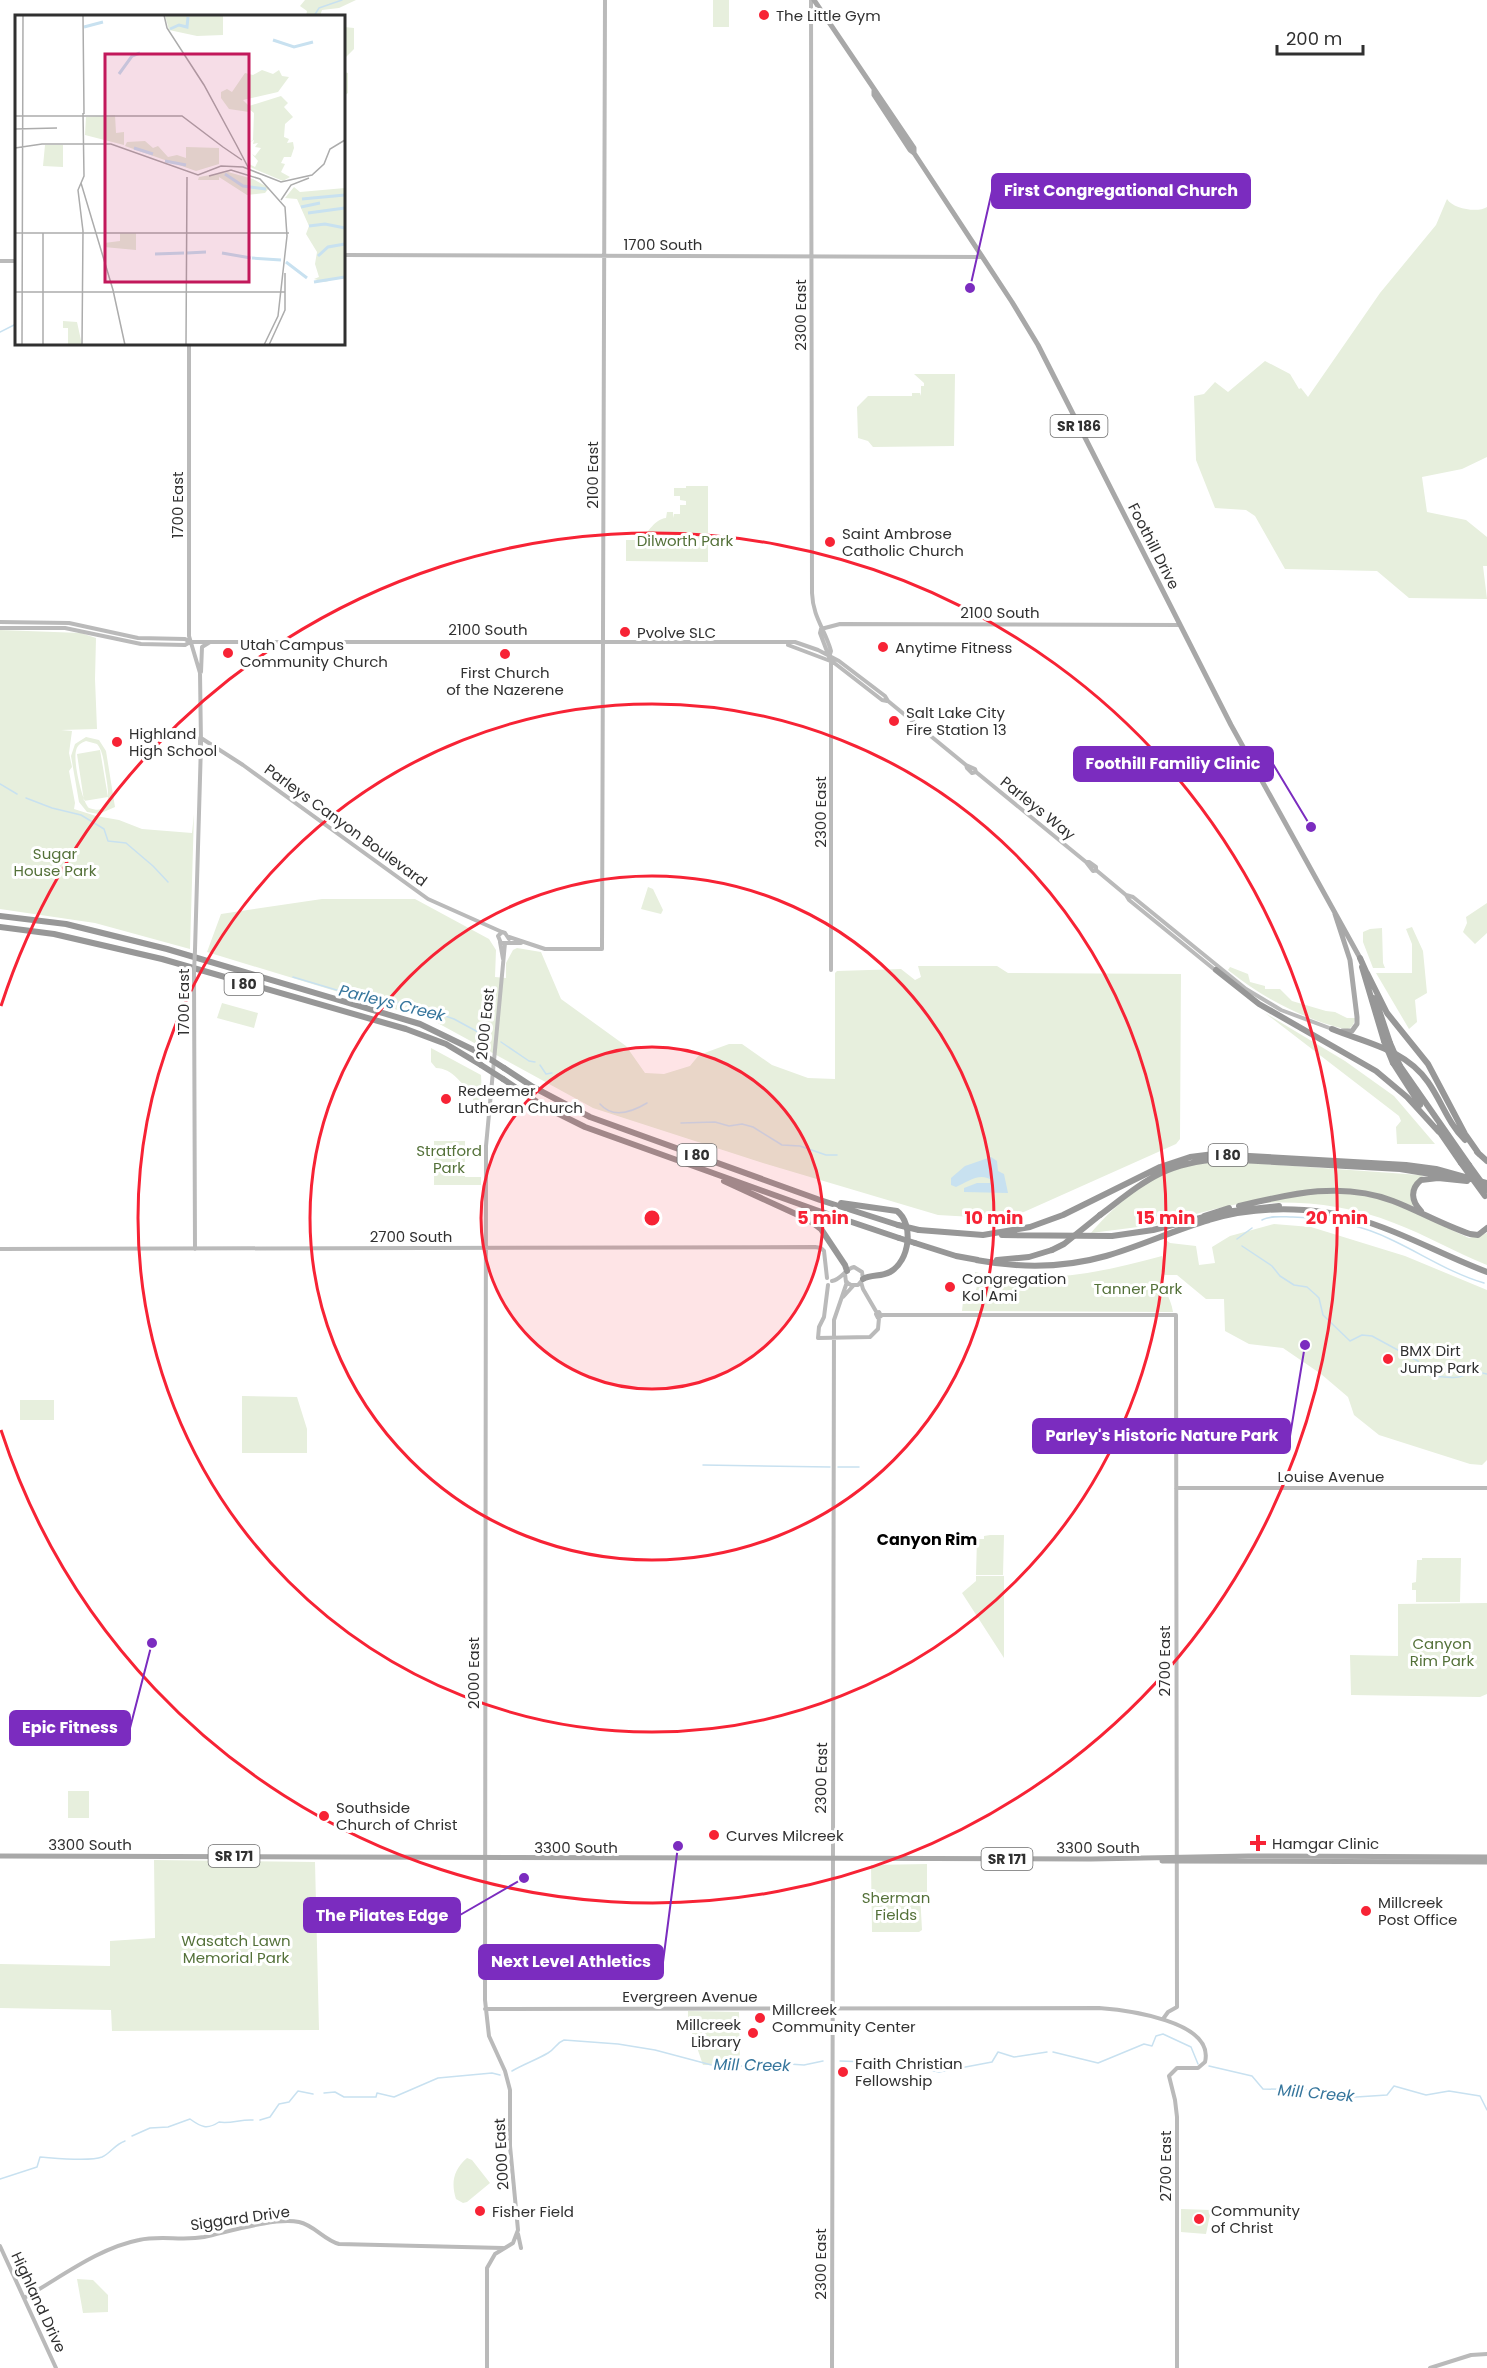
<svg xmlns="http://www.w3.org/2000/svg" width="1487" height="2368" viewBox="0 0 1487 2368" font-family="Poppins,sans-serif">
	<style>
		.green { fill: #e7efdd; fill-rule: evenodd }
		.water { fill: #c8e1f0 }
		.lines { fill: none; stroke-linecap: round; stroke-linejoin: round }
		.stream { stroke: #c8e1f0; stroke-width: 1.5 }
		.secondary { stroke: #bababa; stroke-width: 4 }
		.primary { stroke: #a8a8a8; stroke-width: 5 }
		.highway { stroke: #979797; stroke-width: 6 }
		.secondary-bridge { stroke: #bababa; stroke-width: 4 }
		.highway-bridge { stroke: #979797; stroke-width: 6 }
		.ring { fill: none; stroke: #f72335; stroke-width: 3 }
		.poi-dot { fill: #f72335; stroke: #fff; stroke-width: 2 }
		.labels { text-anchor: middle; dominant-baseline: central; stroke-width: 6; stroke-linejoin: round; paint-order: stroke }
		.shield { fill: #fff; stroke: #6e6e6e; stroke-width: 1.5 }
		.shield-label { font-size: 14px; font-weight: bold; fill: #303030 }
		.poi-label { font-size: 15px; fill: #303030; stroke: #fff; text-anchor: start }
		.street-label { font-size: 15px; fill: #303030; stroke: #fff }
		.park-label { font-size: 15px; fill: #547139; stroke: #fff }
		.water-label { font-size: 16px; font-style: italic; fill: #35759c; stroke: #fff }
		.neighbourhood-label { font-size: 16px; font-weight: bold; fill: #000; stroke: #fff }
		.inset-river { fill: none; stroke: #c8e1f0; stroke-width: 3 }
		.inset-road { fill: none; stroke: #acacac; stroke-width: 1.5 }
		.view { fill: #c2185b; fill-opacity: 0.15; stroke: #c2185b; stroke-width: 3 }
		.inset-edge { fill: none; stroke: #303030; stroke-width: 3 }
		.centre { fill: #f72335; stroke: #fff; stroke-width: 3 }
		.ring-label { font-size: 18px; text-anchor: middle; font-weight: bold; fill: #f72335; stroke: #fff; stroke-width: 6; stroke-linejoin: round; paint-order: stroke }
		.leader { fill: none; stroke: #7b2cbf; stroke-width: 2 }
		.callout-dot { fill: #7b2cbf; stroke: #fff; stroke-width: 2 }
		.callout { fill: #7b2cbf; stroke: #7b2cbf; stroke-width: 2 }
		.callout-label { font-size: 16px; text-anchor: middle; font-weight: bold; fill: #fff }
	</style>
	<rect width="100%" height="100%" fill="#fff"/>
	<path class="green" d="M305 0H356L339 8 322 10 320 16H306L307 11 300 6Z
		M713 0H729V27H713Z
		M344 27 354 28V49L344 59V72L348 73V93L344 96Z
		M1447 199C1453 209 1478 213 1487 207V457L1462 469 1422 477 1427 512 1466 520 1487 537V566H1483L1487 599 1409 598 1377 571 1285 569 1255 516 1246 510 1215 508 1196 460 1194 396 1204 394 1215 382 1228 392 1265 361 1290 374 1299 389 1301 388 1308 397 1380 293 1436 225Z
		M914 374H955L954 446 873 447 868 441 858 438 857 407 868 396H912V393H920L921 396V386H924V383Z
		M686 486H708V562L626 561V540H641C648 532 655 519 666 518L667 512H673V518L674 514H680V505H686V501L680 500V496H674V488H686Z
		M0 630 81 633 96 638 95 679 97 729 61 730 72 731 69 753 72 767 69 771 75 803 74 809 96 816 119 820 142 829 192 833 194 814 190 949 95 923 0 909Z
		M86 737 99 740 106 751 115 807 99 814 87 812 79 802 71 756 75 744ZM86 741 97 744C104 752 104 766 106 776 108 790 114 817 89 808 82 802 73 761 76 751 77 745 81 743 86 741Z
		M100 750 108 797 84 801 77 754Z
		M648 887 653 889 663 910 661 914 641 909Z
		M322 899H415L489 939 496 950 495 977 506 978V963L513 950 517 948 541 952 561 999 626 1046 645 1073 664 1074 690 1066 699 1055 729 1044H742L772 1065 808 1078 835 1079V973L837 971 901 969 915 980 921 977 918 966H997L1008 973 1181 974 1180 1139 1176 1144 1008 1219 938 1215 763 1163 593 1108 434 1021 207 952 221 914Z
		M1487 903V933L1475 944 1463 932 1467 923 1466 917Z
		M1412 927 1423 951 1427 993 1415 1000 1417 1022 1409 1029 1376 973H1412V944L1406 929Z
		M1382 928 1383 963 1385 968H1373L1363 942V932L1370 929Z
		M1230 967 1248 974 1250 982 1265 986V989H1280L1292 1001 1326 1011 1335 1012 1347 1018H1355C1354 1025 1351 1030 1344 1029 1301 1018 1263 998 1228 970Z
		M222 1003 258 1013 254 1028 217 1018Z
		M1265 1013 1345 1061 1394 1096 1435 1144H1397L1396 1127 1401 1121 1399 1116Z
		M431 1048 481 1075 483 1112 472 1114 473 1098C464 1085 452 1068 436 1068L431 1062Z
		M434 1141H465V1177H481V1185H434Z
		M1223 1161 1420 1175 1423 1176 1416 1182 1413 1206 1371 1193 1293 1192 1215 1209 1154 1225 1091 1233C1108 1212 1139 1185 1163 1173 1182 1164 1203 1164 1223 1161Z
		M1351 1193 1380 1199 1400 1206 1469 1238 1487 1233V1265C1455 1252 1426 1235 1394 1223 1351 1206 1307 1201 1262 1203L1302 1194Z
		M1274 1224 1311 1227 1405 1256 1487 1290V1460L1482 1465 1470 1464 1379 1435 1354 1415 1348 1397 1321 1374 1283 1348 1249 1344 1225 1331 1224 1299H1206L1177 1275H1165L1161 1272C1161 1286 1171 1297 1173 1312L962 1311 963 1301 974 1297 977 1286 975 1272 1003 1279 1002 1289 1004 1275C1058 1282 1111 1270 1162 1256L1163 1261 1166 1240 1170 1243 1196 1246 1199 1265 1215 1263 1212 1247 1230 1236Z
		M242 1396 297 1397 307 1429V1453H242Z
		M20 1400H54V1420H20Z
		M990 1535H1004L1003 1575H976L977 1539H984V1536Z
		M1422 1558H1461L1460 1602H1416V1590H1412V1583L1416 1582 1417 1560H1422Z
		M976 1576H1004V1658L962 1593 976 1581Z
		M1487 1603V1694L1480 1697 1351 1695 1350 1655 1398 1656V1604Z
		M68 1791H89V1818H68Z
		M154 1860 315 1862 319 2030 112 2031 111 2010 0 2008V1964L110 1966V1941L155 1938Z
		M927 1864V1893H920L922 1930 919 1932H872L871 1865Z
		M688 2011 739 2012 740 2065H703L688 2021Z
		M467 2158 472 2160 490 2183 467 2202 463 2203 456 2199C451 2183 453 2170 467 2158Z
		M1181 2209 1211 2210 1206 2234 1181 2232Z
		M77 2279 93 2280 108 2295V2312L83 2313Z"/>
	<path class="water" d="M991 1157 997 1161 998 1171 1004 1174 1008 1193 964 1192V1188L977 1183H990L991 1180C980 1172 967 1182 956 1187L951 1185V1178L965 1166Z"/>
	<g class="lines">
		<path class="stream" d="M314 16 319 8 342 0
			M0 332 16 324
			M0 784 17 794
			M26 798 52 808 81 815 104 829 108 841 126 843 153 866 168 882
			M293 977 360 997 383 999 422 1008 454 1019 489 1038
			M501 1042 529 1061 535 1062
			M540 1065 546 1074 552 1073
			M600 1104C613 1119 632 1112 647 1103
			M681 1123 715 1122 729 1126 742 1124 753 1127 782 1145 800 1146 826 1155H837
			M1262 1220C1270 1215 1283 1217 1293 1217 1327 1218 1362 1225 1392 1240 1422 1254 1452 1274 1484 1283
			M1237 1239 1252 1228
			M1242 1246 1272 1266 1280 1276 1294 1285 1307 1287 1316 1295 1319 1298 1323 1315 1350 1341 1362 1335 1372 1336 1418 1361 1426 1375C1443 1377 1460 1381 1473 1371L1487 1374
			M703 1465 830 1467
			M838 1467H859
			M1053 2052 1098 2063 1144 2044 1152 2046 1156 2036 1163 2034 1191 2047 1198 2064
			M840 2061 895 2063 939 2072 992 2062 998 2052 1014 2057 1047 2052
			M1209 2066 1252 2076 1263 2089 1322 2090 1341 2098 1387 2095 1394 2086 1426 2095 1449 2091 1480 2096 1487 2110
			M512 2071C524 2064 536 2060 548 2053 555 2049 556 2043 564 2040L618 2044 655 2050 719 2067 789 2064 804 2065 823 2061
			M324 2093 335 2092 344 2097H376L377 2093 394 2097 438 2078 492 2073 500 2075
			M260 2120 270 2117 279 2104 289 2102 298 2091 313 2094
			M132 2136 150 2128 168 2127 190 2119C201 2127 207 2130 219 2122 231 2124 241 2119 253 2120
			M0 2179 37 2167 40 2157C55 2158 89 2162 102 2157 111 2153 114 2145 125 2141"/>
		<path class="secondary" d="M811 0 812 593C813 618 825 629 831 651L830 654
			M344 255 982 257
			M0 261H16
			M189 344V636L200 673 201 744 195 950
			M0 622 69 623 138 638 185 639 190 642H795L818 650 839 661 885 696 888 701 966 765 975 769 976 772 1086 862 1093 871 1096 870
			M0 628H65L141 644 185 645 190 642
			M821 629 840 624 1180 625
			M821 629 820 633 831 662V970
			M788 645 833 662 882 700 887 701
			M201 672 202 647 210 642
			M201 738 243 765 428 899 502 932
			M200 754V738
			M966 765 967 768 972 773 976 772
			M1086 862H1089L1096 867V870L1126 895 1129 900 1215 970
			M1126 895 1133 897 1246 989 1281 1010 1332 1029
			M509 937 545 949H602L605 0
			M509 939 505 933 502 932 498 936 501 943H521
			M500 942 503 959
			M194 972 195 1249
			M0 1249 815 1247 821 1248 824 1251 827 1278
			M832 1281C842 1279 845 1269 854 1267L862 1272 863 1279 858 1285H851L846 1282 845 1274
			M861 1282 863 1289 877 1313
			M828 1285 824 1317 819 1327 818 1338 870 1337 878 1329 879 1318
			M843 1297 853 1286
			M879 1312 881 1316 878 1318 876 1314Z
			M881 1315H1176L1177 2007 1168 2012 1163 2019
			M1176 1488H1487
			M485 2009 1099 2008C1126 2010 1215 2021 1205 2062L1198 2068H1177L1169 2076 1175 2100 1177 2117V2368
			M518 2234 521 2248
			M0 2246 56 2368
			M24 2298C60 2278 98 2248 139 2240 160 2235 182 2241 204 2237 228 2232 275 2217 299 2222 314 2225 324 2240 339 2244L503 2248
			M487 2368V2268L495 2254 513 2243 518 2230 510 2146V2090L505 2071 489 2036 485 2000 486 1146 505 943
			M832 2368 834 1320 847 1282
			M1430 2368 1471 2355 1487 2354"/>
		<path class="primary" d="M814 0 914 148V153
			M812 21 826 17
			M874 91V95L910 150 914 153 1012 302 1038 345 1231 725 1360 958
			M1335 914 1350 960 1357 1017V1024L1352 1031H1342
			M0 1856 1091 1859 1248 1856 1487 1857
			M1162 1861 1487 1862"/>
		<path class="highway" d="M0 916 66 924 167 949 420 1024 482 1054
			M0 927 54 934 162 959 406 1029 446 1044 481 1065
			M1360 958 1368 976
			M1362 967 1384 1041
			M1216 970 1259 1004 1376 1071 1407 1097 1439 1132
			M1367 973 1387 1013 1428 1064 1465 1134 1479 1154
			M1375 998 1390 1043
			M1332 1029C1366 1043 1405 1049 1428 1082 1442 1102 1448 1123 1465 1140
			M1393 1063 1420 1105
			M1400 1066 1469 1165
			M504 1068 533 1087 590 1117 820 1200 898 1225
			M503 1079 543 1106 585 1127 816 1210 899 1238
			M1437 1128 1461 1163
			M1477 1152 1487 1161
			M724 1181 809 1220 821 1229 845 1265 847 1271
			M841 1203 897 1211C914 1224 910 1261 890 1272 881 1277 871 1274 863 1279
			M1239 1206C1290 1194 1342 1181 1393 1201 1419 1211 1443 1225 1470 1234L1478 1235 1487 1228
			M1421 1211C1411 1201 1410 1189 1421 1180L1438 1178 1467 1181
			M1224 1212 1279 1206
			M1100 1215C1145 1181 1163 1163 1221 1159L1400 1169 1449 1177
			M1204 1216 1229 1208
			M919 1230 983 1235 1030 1227 1063 1215 1160 1167 1190 1157 1214 1154 1406 1165 1436 1169 1487 1183
			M1002 1235 1112 1236 1153 1230 1208 1216
			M915 1243 956 1256 978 1260
			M976 1260C1019 1268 1064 1268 1106 1256 1141 1246 1174 1230 1209 1220 1238 1211 1273 1208 1304 1210 1375 1214 1423 1248 1487 1272
			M997 1260 1029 1257 1052 1250"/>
		<path class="secondary-bridge" d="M194 972 195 950"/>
		<path class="highway-bridge" d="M1384 1041 1393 1063
			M1390 1043 1400 1066
			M482 1054 504 1068
			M481 1065 503 1079
			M1461 1163 1485 1196
			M1469 1165 1487 1190
			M898 1225 919 1230
			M899 1238 915 1243
			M1052 1250 1064 1244 1100 1215"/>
	</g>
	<circle cx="652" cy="1218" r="171" fill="#f72335" fill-opacity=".12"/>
	<g class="ring">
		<circle cx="652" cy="1218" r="171"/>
		<circle cx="652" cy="1218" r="342"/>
		<circle cx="652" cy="1218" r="514"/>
		<path d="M1 1006A685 685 0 1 1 1 1430"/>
	</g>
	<g class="poi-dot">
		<circle cx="764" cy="15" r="6"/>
		<circle cx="830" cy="542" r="6"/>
		<circle cx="625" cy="632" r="6"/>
		<circle cx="883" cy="647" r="6"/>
		<circle cx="228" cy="653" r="6"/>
		<circle cx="505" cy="654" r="6"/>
		<circle cx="894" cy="721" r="6"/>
		<circle cx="117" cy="742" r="6"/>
		<circle cx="446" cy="1099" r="6"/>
		<circle cx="950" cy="1287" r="6"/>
		<circle cx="1388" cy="1359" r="6"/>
		<circle cx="324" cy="1816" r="6"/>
		<circle cx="714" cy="1835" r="6"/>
		<path d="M1255 1834h6v6h6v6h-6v6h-6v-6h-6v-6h6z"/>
		<circle cx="1366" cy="1911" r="6"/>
		<circle cx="760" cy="2018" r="6"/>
		<circle cx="753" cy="2033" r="6"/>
		<circle cx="843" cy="2072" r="6"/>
		<circle cx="480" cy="2211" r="6"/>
		<circle cx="1199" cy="2219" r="6"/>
	</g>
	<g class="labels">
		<g class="shield">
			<rect x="1050.5" y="415" width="57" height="22" rx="4.5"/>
			<rect x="224.5" y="973" width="39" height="22" rx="4.5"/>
			<rect x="677.5" y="1144" width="39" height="22" rx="4.5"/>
			<rect x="1208.5" y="1144" width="39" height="22" rx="4.5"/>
			<rect x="208.5" y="1845" width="51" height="22" rx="4.5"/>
			<rect x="981.5" y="1848" width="51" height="22" rx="4.5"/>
		</g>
		<g class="shield-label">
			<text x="1079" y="426">SR 186</text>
			<text x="244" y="984">I 80</text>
			<text x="697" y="1155">I 80</text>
			<text x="1228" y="1155">I 80</text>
			<text x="234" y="1856">SR 171</text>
			<text x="1007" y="1859">SR 171</text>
		</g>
		<g class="poi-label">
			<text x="776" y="15">The Little Gym</text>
			<text x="842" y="533">Saint Ambrose<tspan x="842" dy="17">Catholic Church</tspan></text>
			<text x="637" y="632">Pvolve SLC</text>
			<text x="240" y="644">Utah Campus<tspan x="240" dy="17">Community Church</tspan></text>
			<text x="895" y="647">Anytime Fitness</text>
			<text x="505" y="672" text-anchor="middle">First Church<tspan x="505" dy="17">of the Nazerene</tspan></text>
			<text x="906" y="712">Salt Lake City<tspan x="906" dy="17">Fire Station 13</tspan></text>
			<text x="129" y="733">Highland<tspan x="129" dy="17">High School</tspan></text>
			<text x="458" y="1090">Redeemer<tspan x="458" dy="17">Lutheran Church</tspan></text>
			<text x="962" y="1278">Congregation<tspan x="962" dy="17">Kol Ami</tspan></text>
			<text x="1400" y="1350">BMX Dirt<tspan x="1400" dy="17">Jump Park</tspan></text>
			<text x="336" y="1807">Southside<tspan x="336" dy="17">Church of Christ</tspan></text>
			<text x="726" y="1835">Curves Milcreek</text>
			<text x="1272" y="1843">Hamgar Clinic</text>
			<text x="1378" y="1902">Millcreek<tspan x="1378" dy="17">Post Office</tspan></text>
			<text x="772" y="2009">Millcreek<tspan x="772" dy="17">Community Center</tspan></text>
			<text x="741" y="2024" text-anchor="end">Millcreek<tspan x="741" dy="17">Library</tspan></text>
			<text x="855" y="2063">Faith Christian<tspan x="855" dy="17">Fellowship</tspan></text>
			<text x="1211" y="2210">Community<tspan x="1211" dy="17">of Christ</tspan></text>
			<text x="492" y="2211">Fisher Field</text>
		</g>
		<g class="street-label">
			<text x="663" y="244">1700 South</text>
			<text transform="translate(800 315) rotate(-90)">2300 East</text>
			<text transform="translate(592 475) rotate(-90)">2100 East</text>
			<text transform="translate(177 505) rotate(-90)">1700 East</text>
			<text transform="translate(1154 546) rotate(63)">Foothill Drive</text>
			<text x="1000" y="612">2100 South</text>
			<text x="488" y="629">2100 South</text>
			<text transform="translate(1038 808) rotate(39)">Parleys Way</text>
			<text transform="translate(820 812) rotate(-90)">2300 East</text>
			<text transform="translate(346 825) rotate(36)">Parleys Canyon Boulevard</text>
			<text transform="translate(183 1002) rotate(-90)">1700 East</text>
			<text transform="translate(485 1024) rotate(-84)">2000 East</text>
			<text x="411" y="1236">2700 South</text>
			<text x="1331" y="1476">Louise Avenue</text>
			<text transform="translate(1164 1661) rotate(-90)">2700 East</text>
			<text transform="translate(473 1673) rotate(-90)">2000 East</text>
			<text transform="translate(821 1778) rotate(-89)">2300 East</text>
			<text x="90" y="1844">3300 South</text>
			<text x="576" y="1847">3300 South</text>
			<text x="1098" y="1847">3300 South</text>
			<text x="690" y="1996">Evergreen Avenue</text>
			<text transform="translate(501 2154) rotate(-93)">2000 East</text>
			<text transform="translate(1165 2166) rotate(-90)">2700 East</text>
			<text transform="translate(240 2218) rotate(-8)">Siggard Drive</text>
			<text transform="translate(820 2264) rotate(-90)">2300 East</text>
			<text transform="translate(39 2302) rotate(65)">Highland Drive</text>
		</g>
		<g class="park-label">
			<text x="685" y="540">Dilworth Park</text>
			<text x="55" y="853">Sugar<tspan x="55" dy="17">House Park</tspan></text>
			<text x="449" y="1150">Stratford<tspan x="449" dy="17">Park</tspan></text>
			<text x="1138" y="1288">Tanner Park</text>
			<text x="1442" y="1643">Canyon<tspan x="1442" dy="17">Rim Park</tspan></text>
			<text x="896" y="1897">Sherman<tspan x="896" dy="17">Fields</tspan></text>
			<text x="236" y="1940">Wasatch Lawn<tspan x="236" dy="17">Memorial Park</tspan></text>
		</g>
		<g class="water-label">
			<text transform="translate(392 1003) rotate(14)">Parleys Creek</text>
			<text transform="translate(752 2065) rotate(1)">Mill Creek</text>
			<text transform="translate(1316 2093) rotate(5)">Mill Creek</text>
		</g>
		<g class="neighbourhood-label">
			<text x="927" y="1539">Canyon Rim</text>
		</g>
	</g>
	<g transform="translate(15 15)">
		<rect width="330" height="330" fill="#fff"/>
		<path d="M150 0H208V20L182 21 154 15ZM247 55 258 59 264 55 267 61 274 62 263 77 228 85 234 91 266 81 273 88 269 92 278 102 270 109 269 122 274 124 272 128 278 127 279 133 276 142H269L266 148 270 149 266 157 275 162 268 166 235 152 232 148 240 152 243 146 237 139 240 141 246 133 240 132 243 128 238 129 239 125 231 129 238 125 239 98 234 94V97L214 94 206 83V77L212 74 217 77 230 58 238 60ZM100 100 101 118 109 117V130L70 120 71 102ZM130 126 138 133 143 131 153 142 162 140 171 143V132L204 133V149L181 156 110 131 112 127ZM30 130H48V152L28 151ZM213 157 238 164 254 173 250 178 232 180 204 162V165H183L184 162ZM279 172 285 177 330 173V261L310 267 299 264 304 262 300 249 302 237 291 219 294 211 282 184 270 183ZM105 218H121V235L89 232V228L105 226ZM48 306 62 307 67 330H53V313H48Z" fill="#e7efdd"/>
		<path class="inset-river" d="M69 12 88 7M155 14 164 10 172 12 173 2M258 25 279 32 298 27M104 59 117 41 125 38M119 133 138 139M150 146 171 150M210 159 228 171 251 174M287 184 330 180M286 192 305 188M293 198 330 193M294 211 310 209 330 213M172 238 191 237M207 238 236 243M140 239 169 238M303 241 313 232 330 229M237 243 266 245M271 247 292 263M299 267 330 262"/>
		<path class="inset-road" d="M68 0 69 99M149 0 152 13 189 70 222 131M0 101H54M50 101H167L208 132M0 114 42 113M222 131 234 154M208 132 227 145M0 133 27 129H96L183 160 206 151 228 152 266 167 297 160 309 149 315 134 330 125M194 161 216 155 245 164 270 192 272 221 263 301 249 330M66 168 98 275 110 330M266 185 276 170 294 163M0 218H274M0 277H270M7 330 8 0M28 330V218M67 330 68 216 63 175 69 161 68 98M171 330 172 162M254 330 270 295V258"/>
		<path class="view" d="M90 39H234V267H90Z"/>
		<rect width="330" height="330" class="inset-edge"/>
	</g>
	<circle cx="652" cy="1218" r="9" class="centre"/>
	<g class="ring-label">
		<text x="823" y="1224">5 min</text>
		<text x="994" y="1224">10 min</text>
		<text x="1166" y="1224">15 min</text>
		<text x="1337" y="1224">20 min</text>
	</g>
	<path class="leader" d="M970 288L992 191M1311 827L1273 764M1305 1345L1290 1436M152 1643L130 1728M524 1878L460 1915M678 1846L663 1962"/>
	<g class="callout-dot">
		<circle cx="970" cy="288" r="6"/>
		<circle cx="1311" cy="827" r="6"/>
		<circle cx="1305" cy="1345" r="6"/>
		<circle cx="152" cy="1643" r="6"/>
		<circle cx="524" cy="1878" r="6"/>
		<circle cx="678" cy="1846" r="6"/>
	</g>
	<g class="callout">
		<rect x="992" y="174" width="258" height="34" rx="6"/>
		<rect x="1074" y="747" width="199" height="34" rx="6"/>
		<rect x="1033" y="1419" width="257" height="34" rx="6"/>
		<rect x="10" y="1711" width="120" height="34" rx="6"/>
		<rect x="304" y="1898" width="156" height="34" rx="6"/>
		<rect x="479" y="1945" width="184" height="34" rx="6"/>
	</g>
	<g class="callout-label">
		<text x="1121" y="196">First Congregational Church</text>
		<text x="1173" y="769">Foothill Familiy Clinic</text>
		<text x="1162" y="1441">Parley's Historic Nature Park</text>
		<text x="70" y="1733">Epic Fitness</text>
		<text x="382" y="1921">The Pilates Edge</text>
		<text x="571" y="1967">Next Level Athletics</text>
	</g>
	<path d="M1277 45v9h86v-9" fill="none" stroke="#303030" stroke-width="3"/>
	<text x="1286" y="45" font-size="18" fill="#303030" stroke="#ffffff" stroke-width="4.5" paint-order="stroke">200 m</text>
</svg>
